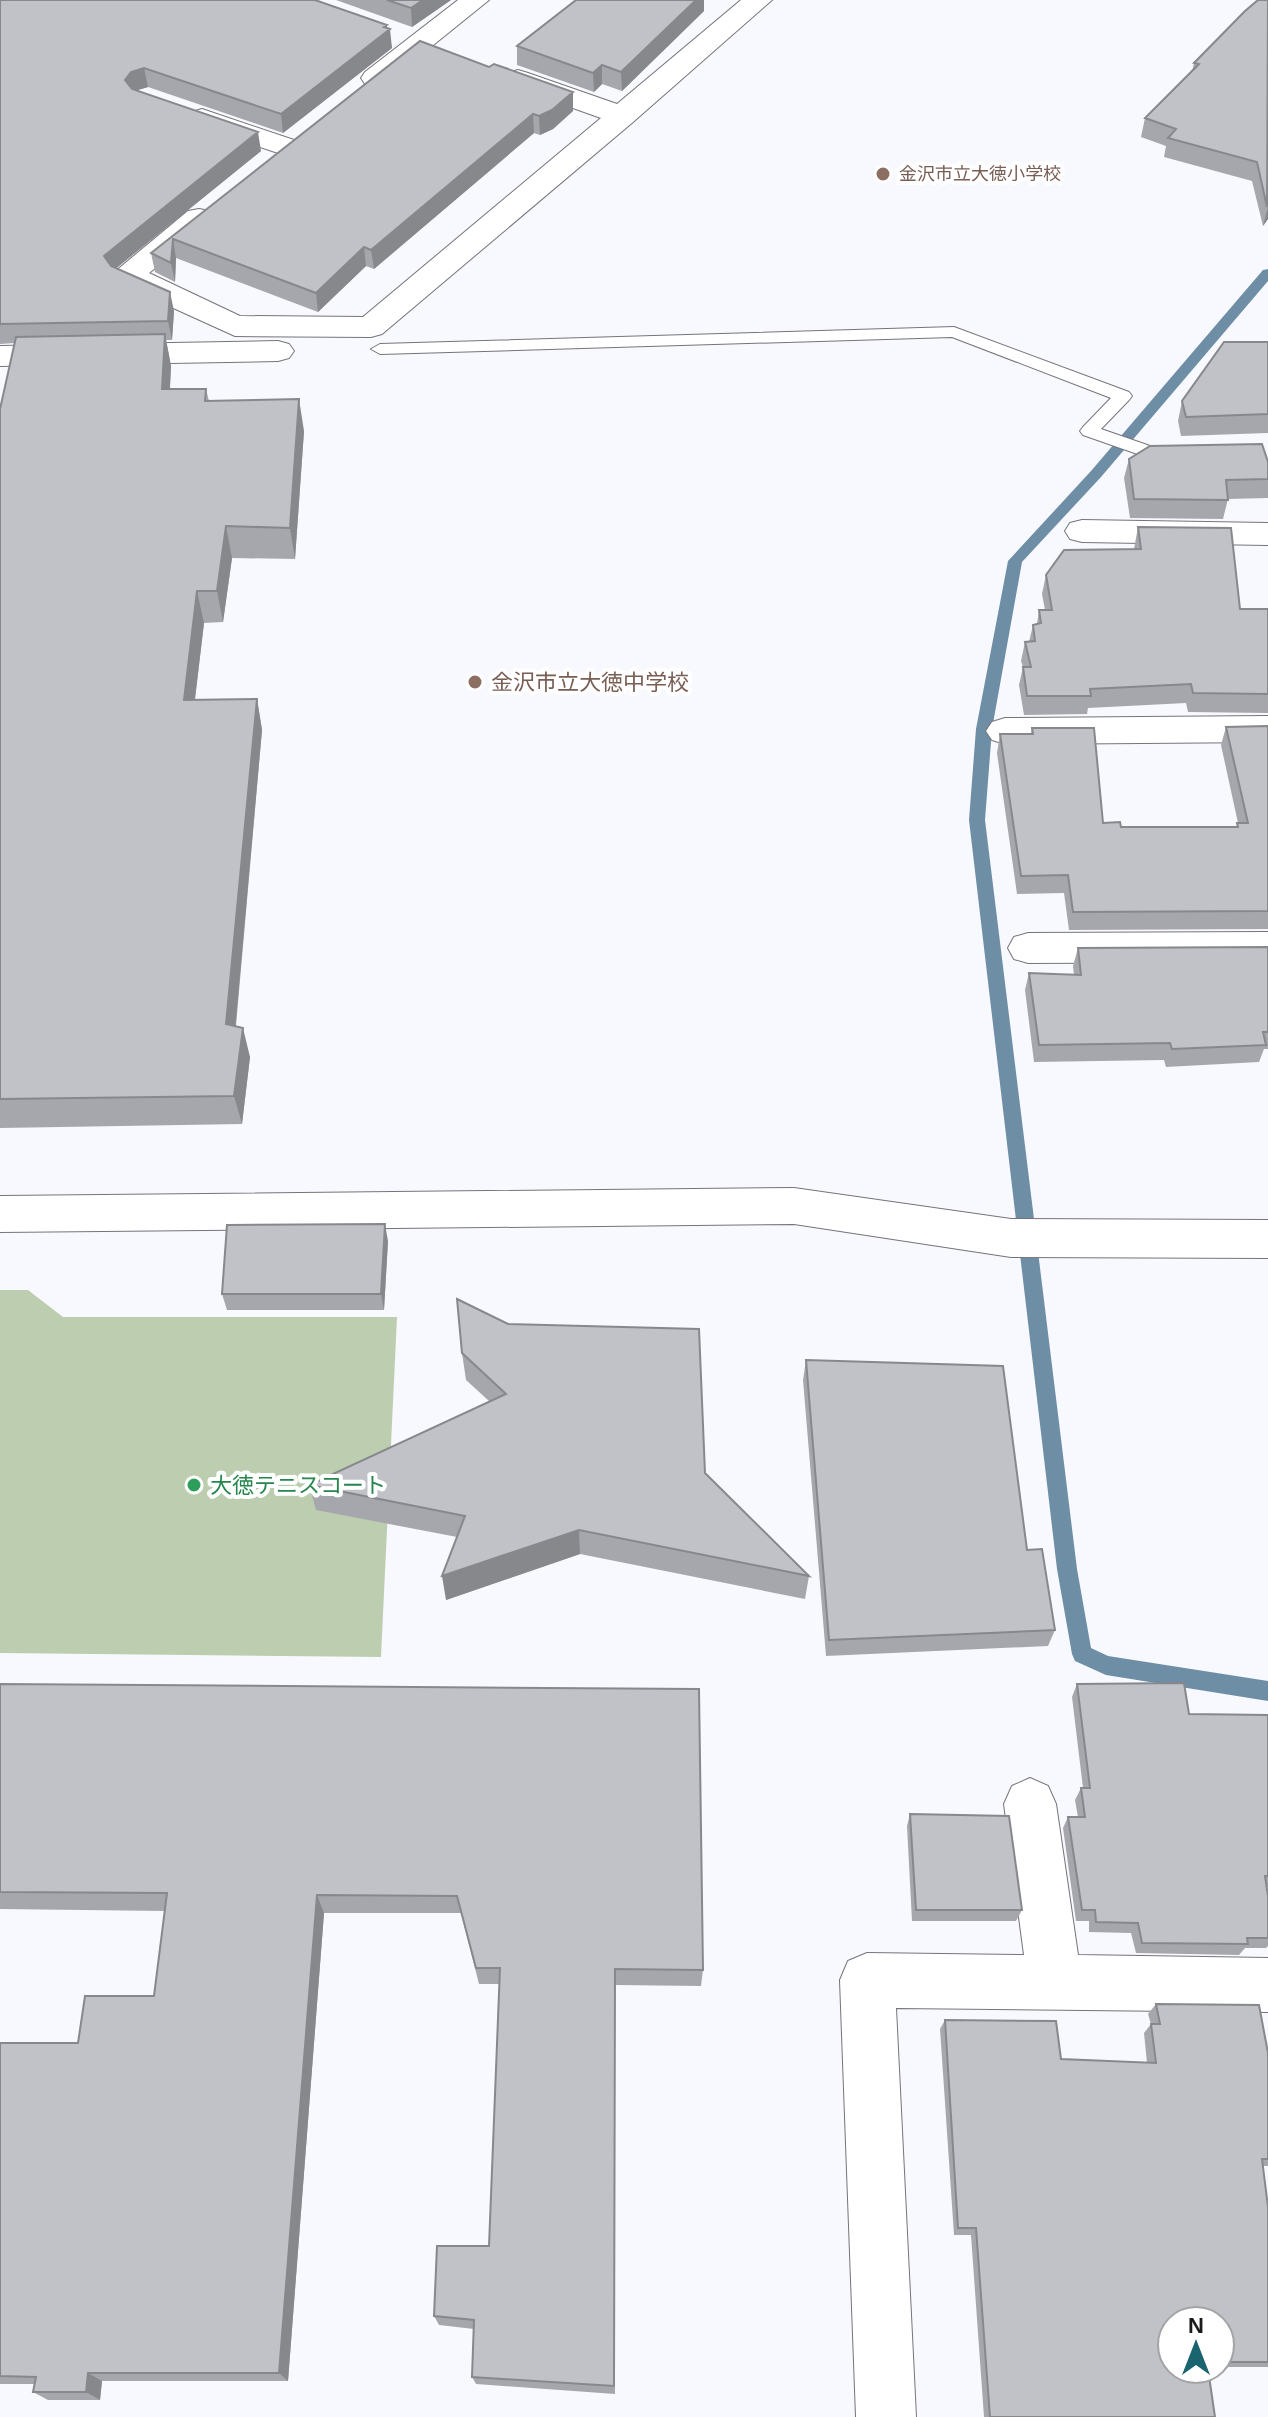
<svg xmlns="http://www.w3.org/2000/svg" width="1268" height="2417" viewBox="0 0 1268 2417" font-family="Arial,'Noto Sans JP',sans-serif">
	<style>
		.green { fill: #bdceb0 }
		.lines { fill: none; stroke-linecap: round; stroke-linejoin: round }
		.stream { fill: #6e8ea6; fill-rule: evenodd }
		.service-casing { stroke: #74747a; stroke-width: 2 }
		.minor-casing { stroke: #74747a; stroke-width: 2 }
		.service { fill: #fff; fill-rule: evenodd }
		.minor { fill: #fff; fill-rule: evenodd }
		.wall { fill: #a6a7ac }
		.shaded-wall { fill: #87888c }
		.building { fill: #c1c2c8; stroke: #87888c; stroke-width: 2 }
		.education-dot { fill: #8d6e63; stroke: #fff; stroke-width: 3 }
		.leisure-dot { fill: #2e9e5b; stroke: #fff; stroke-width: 3 }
		.labels { text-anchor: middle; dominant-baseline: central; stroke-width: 8; stroke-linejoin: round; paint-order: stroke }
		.far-education-label { font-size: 18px; fill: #785e54; stroke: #fff; text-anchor: start }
		.education-label { font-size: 22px; fill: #785e54; stroke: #fff; text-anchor: start }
		.leisure-label { font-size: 22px; fill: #27864d; stroke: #fff; text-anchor: start }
	</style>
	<rect width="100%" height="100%" fill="#f8f9fe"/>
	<path class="green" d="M0 1290H28L63 1317H397L381 1657 0 1653Z"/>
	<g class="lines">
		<path class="stream" d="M1268 269V281L1101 477 1022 562 992 729 985 820 1077 1569 1091 1648 1108 1656 1268 1681V1701L1106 1675 1075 1661 1072 1654 1057 1569 969 820 976 729 1008 561 1091 471 1263 270Z"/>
		<g class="service-casing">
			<path id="service" d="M954 327 1129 392 1132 396 1129 400 1101 429 1153 447 1155 451 1146 457 1083 435 1080 431 1083 427 1111 398 952 337 380 354 371 349 380 344Z"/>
		</g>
		<g class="minor-casing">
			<path id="minor" d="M458 0H489L385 84 375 87 365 84 361 78 365 72Z
				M741 0H772L633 122 382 334 371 337 235 336 116 282 111 275 188 211 199 209 210 211 214 218 210 225 149 273 240 316 363 317 601 118 508 85 504 79 508 73 518 70 528 73 617 104Z
				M202 109 297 141 302 147 297 153 287 156 192 124 187 118 192 112Z
				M278 341 289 344 294 351 289 358 278 361 0 366V346Z
				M1082 520 1268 523V545L1082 542 1070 539 1065 531 1070 523Z
				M1268 716V742L1005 744 992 740 986 731 992 722 1005 718Z
				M1268 932V962L1028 963 1014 959 1008 948 1014 937 1028 933Z
				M794 1188 1011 1219 1268 1220V1258L1011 1257 794 1224 0 1232V1196Z
				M1030 1778 1048 1786 1056 1804 1078 1955 1268 1958V2012L896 2008 916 2417H856L840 1980 848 1961 867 1953 1024 1955 1004 1804 1012 1786Z"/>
		</g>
		<use href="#service" class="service"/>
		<use href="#minor" class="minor"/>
	</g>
	<path class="wall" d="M0 0 387 28 392 48 283 133 148 87 137 90 261 151 116 268 174 311 172 340H166L171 366 170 389H206L209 401 304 431 295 559 232 558 223 622 204 623 195 700 257 699 262 730 236 1026 250 1057 242 1124 0 1128V409L15 343 0 344Z
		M336 0H451L412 27Z
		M576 0H704V11L622 91 602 84 594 92 517 65V46Z
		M1268 0V219L1263 226 1252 181 1164 157 1166 146 1141 137 1145 118 1192 72 1194 63Z
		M420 41 573 111 553 129 540 135 534 133 374 269 366 266 318 312 176 258 175 282 155 272 151 253Z
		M1268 342V433L1181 436 1178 421 1182 401Z
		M1129 459 1268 479V498L1228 499 1223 519 1130 518 1124 478Z
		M1138 527 1240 609H1268V713L1188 712 1186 703 1088 708 1087 714 1024 715 1019 685 1023 667 1021 661 1025 642H1029L1033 625 1037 624 1039 610H1045L1042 594 1046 575 1134 549Z
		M1268 726V929L1069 930 1064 893 1017 894 997 753 1000 734H1031L1032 728 1103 823 1121 827H1236L1238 823 1221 745 1226 727Z
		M1268 947V1049H1264L1259 1062 1166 1067 1164 1060 1034 1062 1025 990 1029 973 1074 975 1073 966 1078 948Z
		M388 1241 384 1310H227L222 1294Z
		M462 1353 705 1473 809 1576 805 1599 580 1554 446 1600 457 1537 316 1510 309 1485 489 1401 466 1380Z
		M806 1360 1027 1550 1055 1630 1048 1646 826 1656 803 1380Z
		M0 1684 703 1970 701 1986 615 1985V2394L476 2384 472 2377 474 2329 439 2325 434 2316 489 2246 499 1984H479L461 1913H324L288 2381H102L100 2400H48L33 2392 35 2384H0V2043H78L154 1996 165 1911 0 1909Z
		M1077 1684 1189 1714 1268 1715V1887H1267L1268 1896V1946L1266 1948H1245L1239 1955 1136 1953 1131 1933 1089 1932V1921H1076L1063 1828 1068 1817H1078L1075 1800 1081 1788H1083L1072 1697Z
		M910 1814 1022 1910 1016 1921H912L907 1826Z
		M1156 2004 1268 2053V2166H1263L1268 2207V2367H1220V2321H1172L1215 2417H984L971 2235H954L940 2029 945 2020 1061 2059 1147 2063 1144 2033 1151 2024 1148 2014Z"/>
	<path class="shaded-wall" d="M423 0H451L412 27 411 8Z
		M696 0H704V11L622 91 621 72Z
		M387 25V31L390 29 392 48 283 133 281 114Z
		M602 65V84L594 92 593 73Z
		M144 68 148 87 135 91 125 80 131 72Z
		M573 92V111L553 129 540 135 539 116Z
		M533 114 534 133 374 269 371 250Z
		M258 132 261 151 108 275 104 256Z
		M1268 207V219L1263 226Z
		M173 239 176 258 175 282 171 263Z
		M364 247 366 266 318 312 316 293Z
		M170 292 174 311 172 340 168 321Z
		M165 334 171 366 168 421 162 389Z
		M299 399 304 431 295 559 290 528Z
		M226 526 232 558 223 622 217 591Z
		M197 591 204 623 191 731 184 700Z
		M257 699 262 730 233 1053 226 1024Z
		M243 1028 250 1057 242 1124 234 1096Z
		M385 1224 388 1241 384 1310 381 1294Z
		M579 1530 580 1554 446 1600 442 1576Z
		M317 1895 324 1913 288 2381 279 2373Z
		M88 2373 102 2381 100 2400 86 2392Z"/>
	<path class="building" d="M0 0H315L387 25 384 27 390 29 281 114 144 68 131 72 125 80 132 89 258 132 104 256 111 266 170 292 168 321 0 324Z
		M387 0H423L411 8Z
		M576 0H696L621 72 602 65 593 73 517 46Z
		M1258 0H1268L1267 207 1257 162 1168 138 1176 129 1145 118 1199 64 1194 63 1245 11Z
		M420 41 489 67 494 64 573 92 552 110 539 116 533 114 371 250 364 247 316 293 173 239 171 263 151 253Z
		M165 334 162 389H206L205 401 299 399 290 528 226 526 217 591H197L184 700 257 699 226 1024 243 1028 234 1096 0 1099V409L16 337Z
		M1224 342H1268V414L1186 417 1182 401Z
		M1262 444 1268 462V479L1226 480 1228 500 1134 499 1129 459 1150 446Z
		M1138 527 1231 528 1240 609H1268V694L1193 693 1191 684 1090 689 1091 696H1027L1023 667H1031L1025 642 1035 641 1033 625 1041 623 1039 610H1052L1046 575 1064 550 1141 549Z
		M1268 726V911L1073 912 1068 875 1021 876 1000 734H1033L1032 728H1094L1103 823 1120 822 1121 827H1238L1237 823H1248L1226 727Z
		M1268 947V1032H1263L1266 1045 1172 1049 1170 1043 1039 1045 1029 973 1081 975 1078 948Z
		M385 1224 381 1294H222L227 1225Z
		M457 1299 508 1324 699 1329 705 1473 809 1576 579 1530 442 1576 465 1516 309 1485 506 1394 462 1353Z
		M806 1360 1003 1366 1027 1550 1042 1549 1055 1630 829 1640Z
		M1184 1683 1189 1714 1268 1715V1876H1265L1268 1896V1938H1247L1248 1944 1142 1943 1138 1923 1096 1922 1095 1910H1082L1068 1817H1085L1081 1788H1090L1077 1684Z
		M0 1684 699 1689 703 1970 615 1969 614 2386 472 2377 474 2320 434 2316 437 2246H489L500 1968H476L457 1896 317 1895 279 2373H88L86 2392H33L36 2377 0 2376V2043H78L85 1996H154L167 1893 0 1892Z
		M910 1814 1009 1816 1022 1910H916Z
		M1156 2004 1259 2005 1268 2053V2159H1262L1268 2207V2362H1220V2321H1172V2369H1208L1215 2417H990L976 2228H958L945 2020 1056 2021 1061 2059 1156 2063 1151 2024H1160Z"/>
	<g class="education-dot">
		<circle cx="883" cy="174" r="8"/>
		<circle cx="475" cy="682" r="8"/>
	</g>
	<circle class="leisure-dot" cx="194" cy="1485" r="8"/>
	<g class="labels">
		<g class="far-education-label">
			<text x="899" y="174">金沢市立大徳小学校</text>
		</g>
		<g class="education-label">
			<text x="491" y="682">金沢市立大徳中学校</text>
		</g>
		<g class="leisure-label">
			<text x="210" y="1485">大徳テニスコート</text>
		</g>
	</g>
	<g transform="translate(1196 2345)"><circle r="38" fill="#ffffff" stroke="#a3a4a5" stroke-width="2"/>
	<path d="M0-6L14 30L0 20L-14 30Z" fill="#19646f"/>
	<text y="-12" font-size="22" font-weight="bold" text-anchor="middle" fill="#1a1b1d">N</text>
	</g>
</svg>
